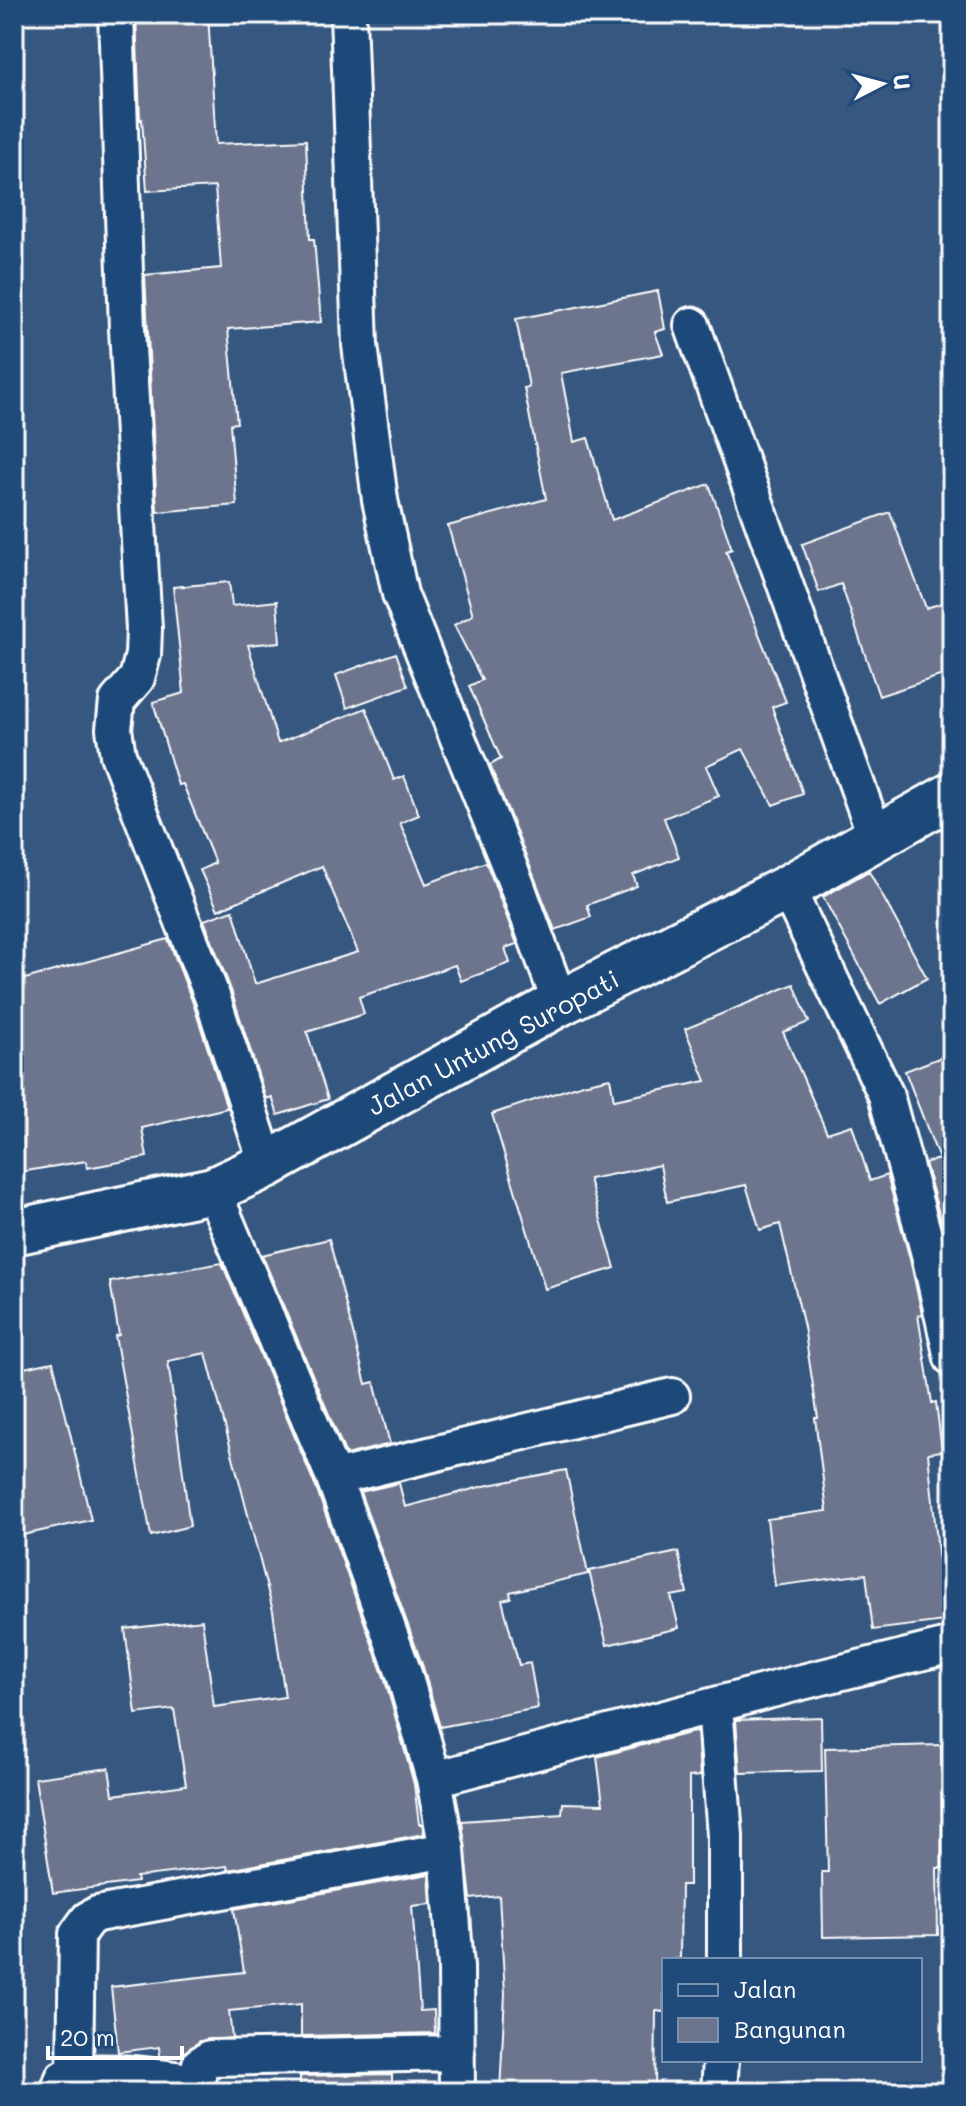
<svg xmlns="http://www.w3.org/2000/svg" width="966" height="2106" viewBox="0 0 966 2106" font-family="Mali,sans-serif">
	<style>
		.building { fill: #6c748d; stroke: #fff; stroke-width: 2 }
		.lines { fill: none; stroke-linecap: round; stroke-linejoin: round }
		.street-casing { stroke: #fff; stroke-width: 40 }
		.secondary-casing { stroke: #fff; stroke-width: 50 }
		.street { stroke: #1f4a7a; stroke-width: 34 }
		.secondary { stroke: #1f4a7a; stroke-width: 44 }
		.labels { text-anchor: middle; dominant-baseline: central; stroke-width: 6; stroke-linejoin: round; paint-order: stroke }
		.street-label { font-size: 26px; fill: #fff; stroke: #1f4a7a }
	</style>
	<rect width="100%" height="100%" fill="#365780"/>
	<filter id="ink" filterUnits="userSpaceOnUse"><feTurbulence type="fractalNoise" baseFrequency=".0125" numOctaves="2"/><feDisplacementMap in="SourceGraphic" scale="16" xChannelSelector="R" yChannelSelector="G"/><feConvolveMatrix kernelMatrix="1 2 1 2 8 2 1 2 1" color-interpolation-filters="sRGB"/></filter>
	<g filter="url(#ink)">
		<path class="building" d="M136 14H208L216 144 306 140 310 239H314L321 322 228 329 237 423 230 424 237 505 157 512 145 275 221 268 215 187 147 191 142 119 140 120Z
			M658 291 665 329 655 332 663 354 561 373 574 442 588 438 612 520 709 484 732 549 726 551 786 702 772 707 803 794 773 805 743 749 706 766 719 796 664 818 679 857 633 875 637 886 587 905 591 917 555 930 490 765 501 759 469 686 482 680 454 625 473 615 448 526 546 499 524 388 529 387 516 319Z
			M890 512 926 608 952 600V672L879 696 841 584 819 592 802 544Z
			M229 582 232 606 277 601 280 642 248 645 278 743 366 708 394 780 404 776 419 815 400 823 426 884 486 862 517 944 505 948 510 963 461 981 455 965 359 997 364 1014 307 1032 328 1099 278 1115 272 1097 266 1099 231 990 204 920 233 910 255 984 358 952 322 866 218 910 200 870 215 863 183 784 178 785 153 702 184 693 173 587Z
			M396 653 408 686 347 708 336 675Z
			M869 871 927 978 880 1004 823 897Z
			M168 939 193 1003 227 1108 142 1128 147 1157 87 1168 86 1161 14 1173V982Z
			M794 984 809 1022 783 1032 827 1133 852 1125 870 1181 887 1175 910 1259 922 1314 918 1315 932 1403 936 1402 942 1451 928 1453 945 1621 873 1630 866 1574 775 1586 767 1519 827 1511 815 1418H818L804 1327 780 1224 760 1230 746 1185 667 1202 660 1165 589 1179 615 1268 545 1289 492 1114 583 1084 610 1078 614 1100 706 1081 685 1029Z
			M952 1053V1245L948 1246 925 1163 939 1159 905 1071Z
			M329 1239 366 1384 374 1382 390 1444 346 1455 262 1255Z
			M222 1263 315 1485 385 1680 414 1784 419 1824H422L424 1834 228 1870 227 1866 136 1877 137 1882 53 1893 35 1778 109 1768 113 1795 186 1785 174 1709 136 1714 125 1629 202 1620 214 1707 285 1697 273 1611 206 1353 168 1361 190 1526 151 1536 115 1336 119 1335 110 1282Z
			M53 1362 91 1520 14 1537V1370Z
			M566 1470 588 1574 510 1592 511 1598 502 1600 519 1665 530 1663 538 1708 440 1727 423 1667 360 1492 399 1483 405 1507 484 1486Z
			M678 1552 687 1593 671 1596 679 1628 607 1645 589 1571Z
			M821 1717 822 1771 740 1773 736 1720Z
			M697 1731 700 1776 689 1777V1885H681L680 1959H664V2012L656 2011 655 2092H500L505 1994 499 1896 471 1899 462 1821 562 1814 563 1803 603 1804 597 1757Z
			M941 1745 942 1812V1868H937L938 1935 823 1937 822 1872H828L825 1748Z
			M429 1874 431 1904 412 1906 420 2011 434 2010 435 2033 301 2036V2004L229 2011 232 2038 200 2041 183 2055 160 2057 159 2047 118 2052 111 1987 244 1972 234 1909Z
			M392 2074V2092H300V2076Z"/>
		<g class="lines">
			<g class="street-casing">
				<path id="street" d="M116 14 127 329 144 629 143 655 137 678 117 701 114 729 118 755 212 996 267 1165
					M348 14 360 345 380 500 400 594 516 883 560 1003
					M692 325 876 838
					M787 888 886 1095 929 1254 952 1358
					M213 1190 334 1478 404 1674 434 1779 447 1850 456 1967 457 2092
					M334 1478 672 1396
					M715 1705 725 1836V1960
					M434 1779 798 1683 952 1645
					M75 2073 77 1934 88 1919 97 1914 447 1850
					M58 2092 63 2078C91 2065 164 2078 197 2082
					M195 2092 200 2064 210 2058 457 2053
					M719 2092 721 2060"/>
			</g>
			<g class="secondary-casing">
				<path id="secondary" d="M14 1232 213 1190 267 1165 560 1003 787 888 952 795"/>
			</g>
			<use href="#street" class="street"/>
			<use href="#secondary" class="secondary"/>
		</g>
	</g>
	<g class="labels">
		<g class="street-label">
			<text transform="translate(493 1042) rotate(-28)">Jalan Untung Suropati</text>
		</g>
	</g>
	<rect width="966" height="2106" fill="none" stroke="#1f4a7a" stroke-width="48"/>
	<rect x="24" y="24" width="918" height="2058" fill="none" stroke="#fff" stroke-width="3" filter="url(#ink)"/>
	<rect x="662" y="1958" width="260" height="104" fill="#1f4a7a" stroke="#7992af" stroke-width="2"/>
	<rect x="678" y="1984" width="40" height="12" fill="#1f4a7a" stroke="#7992af" stroke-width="2"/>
	<text x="734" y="1998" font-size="24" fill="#ffffff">Jalan</text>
	<rect x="678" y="2018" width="40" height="24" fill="#6c748d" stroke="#7992af" stroke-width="2"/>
	<text x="734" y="2038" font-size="24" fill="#ffffff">Bangunan</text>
	<g transform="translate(882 84) rotate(84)" stroke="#1f4a7a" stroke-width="6" paint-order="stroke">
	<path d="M0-6L14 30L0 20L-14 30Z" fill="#ffffff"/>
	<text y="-12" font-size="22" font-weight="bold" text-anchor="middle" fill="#ffffff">U</text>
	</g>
	<path d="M48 2046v12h134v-12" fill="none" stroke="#ffffff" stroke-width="4"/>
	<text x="60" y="2046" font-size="24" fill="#ffffff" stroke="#1f4a7a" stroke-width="6" paint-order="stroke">20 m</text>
</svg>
